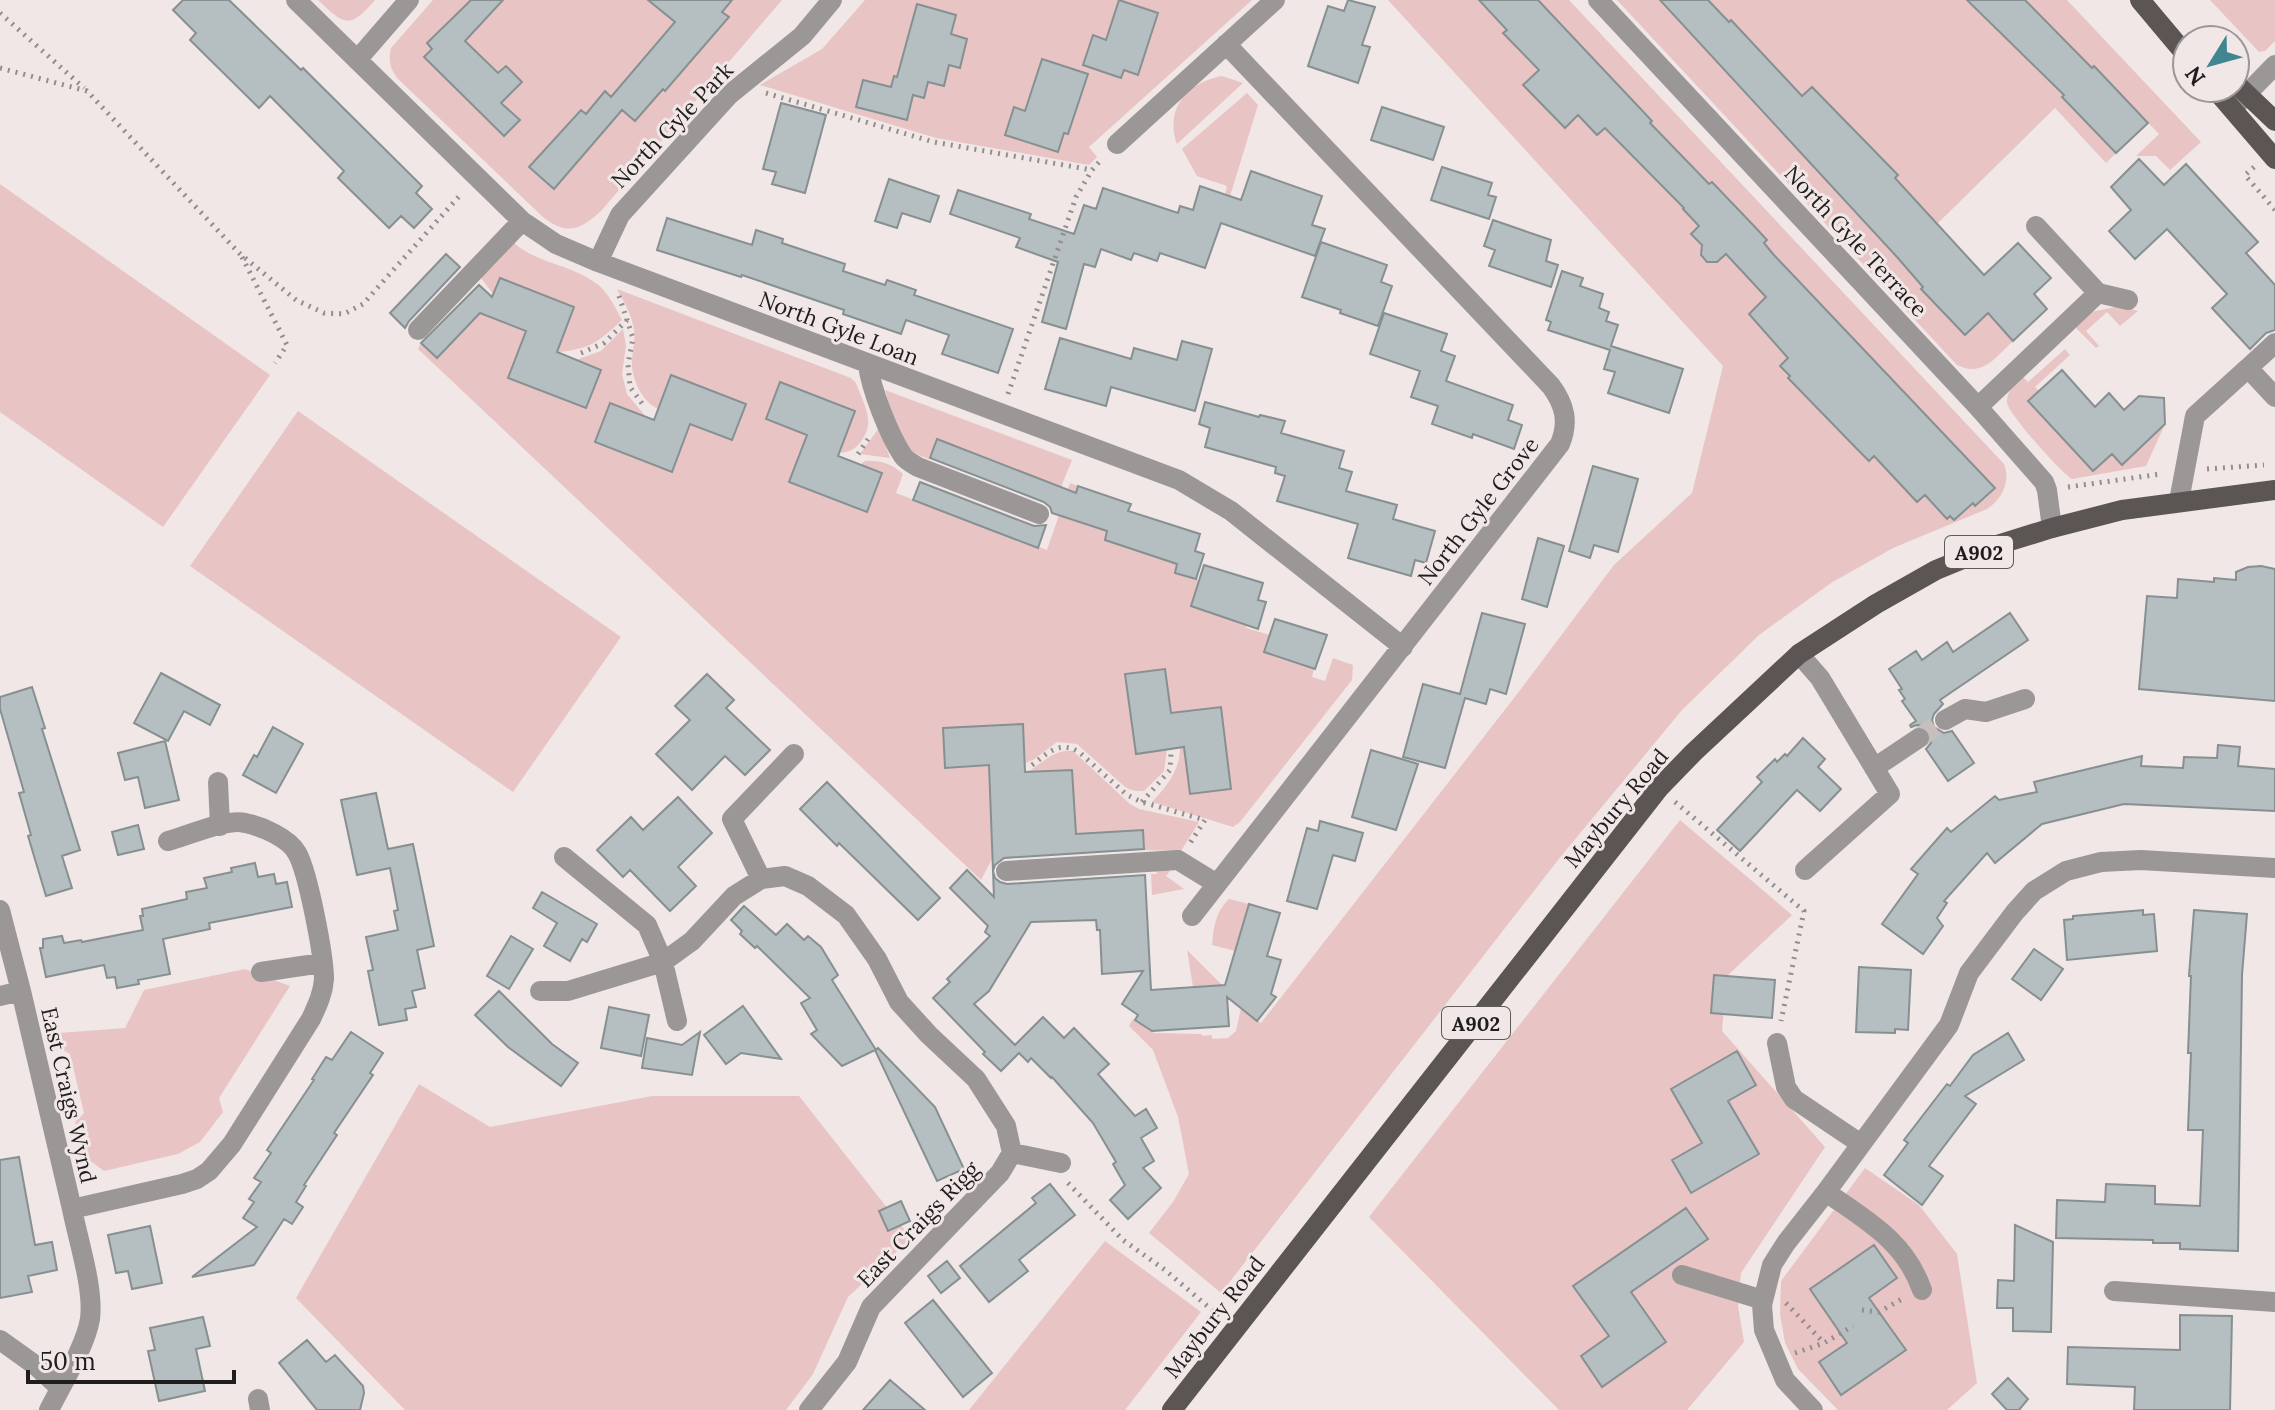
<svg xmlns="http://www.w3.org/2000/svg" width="2275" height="1410" viewBox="0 0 2275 1410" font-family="Lora,serif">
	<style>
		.green { fill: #e8c5c4 }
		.building { fill: #b5bec0; stroke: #879091; stroke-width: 2 }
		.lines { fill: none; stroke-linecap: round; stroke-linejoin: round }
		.minor-tunnel { stroke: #c6bfbe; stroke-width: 20; stroke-dasharray: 20 10; stroke-linecap: butt }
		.path { stroke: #948d8d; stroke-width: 5; stroke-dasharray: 2 6; stroke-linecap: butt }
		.minor { stroke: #9b9797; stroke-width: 20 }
		.major { stroke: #5b5554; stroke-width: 20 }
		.labels { text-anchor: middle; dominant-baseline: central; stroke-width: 6; stroke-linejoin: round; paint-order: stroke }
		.shield { fill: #f0e7e6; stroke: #5e5a59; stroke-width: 2 }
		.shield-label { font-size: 20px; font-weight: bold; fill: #201d1d }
		.street-label { font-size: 22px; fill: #201d1d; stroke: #f0e7e6 }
	</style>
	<rect width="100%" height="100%" fill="#f0e7e6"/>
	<path class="green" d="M318 0H375C350 29 345 26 318 0Z
		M433 0H782L601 211C580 230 567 236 543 217L397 78C390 67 388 61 391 48Z
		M865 0H1252L1089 147 1097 157 1089 165 936 138 760 85 822 49Z
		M1388 0H1569L2004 464C2011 482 2002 499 1987 509L1893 548 1831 583 1759 635 1682 710 1558 860 1221 1293 1149 1233 1173 1202 1189 1174 1178 1117 1153 1050 1129 1026 1133 1019 1154 1033 1202 1034V1036L1212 1035V1039L1228 1038 1236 1031 1241 1008 1261 1023 1521 689 1614 565 1692 493 1723 366Z
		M1617 0H2067L2201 142 2170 170 2156 156H2136L2159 134 2094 66 2062 97 2116 153 2106 163 2055 108 1937 224 1934 222 1896 257 1923 287 1922 289 1965 335 1988 313 2013 341C1996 357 1982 378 1957 365Z
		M2210 0H2275V41L2265 51 2259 52Z
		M1222 76 1243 83 1177 144C1164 109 1188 82 1222 76Z
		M1247 93 1258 105 1230 196 1225 195 1227 186 1197 176 1182 149Z
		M0 184 270 375 163 527 0 412Z
		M513 242C537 264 571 264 597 284 608 292 615 307 622 320 600 341 589 350 557 352L574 307 500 278 493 294 478 274Z
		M617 289 851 378 856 383C863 403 876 421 862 440 856 449 850 452 840 453L855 411 780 382 807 435 790 481 860 465 865 461C880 460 892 464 903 474L896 493 1047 550 1070 483 1078 486 1068 519 1107 531 1105 540 1177 564 1175 573 1199 580 1191 606 1249 617 1246 628 1270 635 1265 652 1314 669 1312 677 1325 681 1333 658 1353 665 1352 680 1240 822 1233 827 1152 802C1167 786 1180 770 1180 748L1167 750 1164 771 1144 791C1136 791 1131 791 1124 786L1077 744 1057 742 1033 760 1025 763 1023 724 943 728 945 767 989 765 1074 811 1072 770 1028 772C1043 762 1055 749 1073 751L1130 804 1139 809 1199 822 1181 851 1144 850 1142 830 991 839 992 859 981 880 418 349 421 343 438 358 481 312 526 331 509 378 585 408 600 370 576 360 601 351 623 329 626 346 622 374 627 394 647 418 610 404 595 442 672 472 690 424 732 440 746 404 671 375 658 409C643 402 634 383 632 367 631 355 636 342 634 330 632 315 624 302 617 289Z
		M2120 306 2138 311 2120 326 2107 312 2086 331 2099 346 2096 348 2074 326 2091 312Z
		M2065 349 2070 355 2035 387 2039 391 2028 401 2092 471 2112 454 2122 464 2165 424 2146 466 2072 479C2061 473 2009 414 2007 403 2006 391 2015 384 2023 377L2028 382Z
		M885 390 1072 460 1061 487 937 440 929 459C921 456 912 453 906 446 896 434 890 405 885 390Z
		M298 411 621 637 513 792 190 566Z
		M879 428 890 458 860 454Z
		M1680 820 1792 915 1727 976 1722 1031 1825 1147 1741 1273 1738 1306 1744 1342 1687 1410H1559L1369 1217Z
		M1163 867 1170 871 1166 876 1184 889 1152 895 1151 874H1157L1156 868Z
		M1229 899 1249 904 1235 951 1212 945C1214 926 1215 913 1229 899Z
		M1187 950 1222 985 1193 987Z
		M245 969 290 986 219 1098 223 1112 200 1142 178 1154 104 1171 85 1157 75 1122 84 1113 70 1054 61 1049 59 1033 125 1028 144 990Z
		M419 1084 490 1127 652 1096H799L911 1238 848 1297 813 1374 786 1410H405L296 1298Z
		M1865 1168 1919 1205 1957 1254 1977 1383 1947 1410H1838L1798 1369 1785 1343 1780 1314 1781 1281Z
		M1105 1241 1201 1312 1125 1410H969Z"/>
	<path class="building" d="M183 0H229L301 70 303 68 313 78 422 186 416 193 432 209 414 228 401 216 389 228 338 178 344 171 270 96 259 108 190 40 196 33 173 10Z
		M471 0H503L465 41 498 73 506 66 522 82 501 103 520 120 504 136 424 57 432 49 427 43Z
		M648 0H732L722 12 729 17 665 91 663 89 635 121 622 110 554 189 529 167 581 110 586 114 605 91 611 97 675 22Z
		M1119 0 1158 13 1138 75 1124 70 1121 78 1083 65 1093 35 1106 40Z
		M1348 0 1375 7 1362 45 1370 47 1358 83 1308 66 1328 6 1344 11Z
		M1479 0H1538L1652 121 1650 123 1709 184 1712 182 1755 227 1767 240 1764 243 1773 254 1995 488 1975 506 1973 503 1954 520 1950 516 1947 519 1925 495 1917 502 1874 456 1869 461 1858 450 1788 378 1790 376 1780 366 1788 358 1749 314 1766 297 1726 254 1717 262H1707L1701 255 1702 245 1691 234 1699 226 1683 209 1684 208 1605 128 1597 135 1578 115 1565 128 1523 85 1539 70 1503 33 1507 30Z
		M1660 0H1708L1729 22 1731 20 1802 96 1812 87 1898 175 1895 178 1984 275 2018 243 2051 278 2034 294 2047 309 2013 341 1988 313 1965 335 1921 289 1923 287 1897 257Z
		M1967 0H2025L2092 68 2094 66 2148 123 2116 153 2062 97 2064 95Z
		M917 4 956 15 951 34 967 39 960 68 949 65 944 86 928 82 924 98 913 95 907 120 856 107 863 80 891 87 894 76 897 77Z
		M1042 59 1088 74 1068 134 1064 133 1058 152 1005 135 1014 107 1025 111Z
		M781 103 826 115 805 193 772 184 776 172 763 169Z
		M1382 107 1444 127 1433 160 1371 140Z
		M2139 159 2164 185 2186 164 2258 242 2246 253 2275 285V330L2266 333 2250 349 2212 308 2227 294 2167 229 2135 259 2109 231 2131 210 2111 187Z
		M1442 167 1492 183 1488 195 1496 197 1489 219 1431 200Z
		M1251 171 1322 196 1312 225 1325 229 1315 256 1221 223 1205 268 1160 253 1157 261 1134 253 1131 260 1101 249 1095 267 1084 264 1066 329 1042 322 1058 262 1016 247 1020 238 950 214 958 190 1031 214 1029 219 1074 234 1084 205 1096 209 1103 188 1178 213 1180 206 1193 210 1200 186 1241 200Z
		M889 179 939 196 930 222 902 213 897 228 875 221Z
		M667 218 752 245 756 230 783 239 782 243 845 264 843 271 885 285 887 280 916 290 914 295 1013 329 998 373 942 354 949 335 906 320 901 334 843 314 844 310 742 275 741 277 657 250Z
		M1493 220 1551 240 1546 261 1558 265 1551 287 1489 266 1495 250 1484 246Z
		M1321 242 1387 265 1381 282 1392 286 1378 326 1340 313 1341 310 1302 297Z
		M446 254 460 267 409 321 405 328 390 313Z
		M1562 271 1583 278 1580 286 1603 294 1599 308 1609 312 1606 321 1618 325 1611 346 1683 369 1669 413 1608 393 1615 372 1604 369 1610 350 1548 330 1551 322 1546 320Z
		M500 278 574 307 557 352 601 370 586 408 508 378 526 331 480 313 437 358 421 343 479 285 492 297Z
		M1384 313 1447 334 1441 351 1455 356 1446 381 1513 405 1508 420 1522 425 1514 449 1473 434 1472 438 1432 424 1438 406 1411 397 1420 371 1370 354Z
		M1060 338 1131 359 1134 348 1177 360 1182 341 1212 349 1195 411 1111 387 1106 406 1045 389Z
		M2062 370 2095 407 2109 393 2124 410 2139 396 2164 398 2165 424 2122 465 2112 454 2093 471 2028 401Z
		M671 375 746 404 732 440 690 424 672 472 595 442 610 403 654 420Z
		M780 382 855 411 838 456 882 473 867 512 789 482 807 435 766 419Z
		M1205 402 1259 417 1260 415 1285 421 1281 433 1344 451 1339 468 1352 472 1346 491 1397 505 1393 519 1435 531 1426 563 1415 560 1411 576 1348 558 1358 524 1277 501 1285 476 1275 473 1276 467 1205 447 1210 428 1199 424Z
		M937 439 1076 493 1078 486 1131 504 1128 511 1200 534 1195 551 1204 554 1196 579 1175 573 1177 564 1105 540 1107 531 1052 513 1050 507 1044 502 930 458Z
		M1593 466 1638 479 1618 552 1594 545 1590 558 1569 551Z
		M920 482 1034 526 1046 525 1038 548 913 500Z
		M1538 538 1564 546 1547 607 1522 599Z
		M1204 565 1263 583 1258 600 1266 602 1258 629 1191 606Z
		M2261 566 2275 569V701L2139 689 2147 596 2177 598 2178 579 2214 582V578L2236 580V572L2248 567Z
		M1482 613 1525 624 1506 694 1490 689 1486 704 1465 698 1445 768 1403 757 1423 684 1460 694Z
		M2010 613 2028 640 1940 700 1943 704 1934 714 1932 720 1934 727 1944 733 1952 731 1974 763 1948 781 1926 749 1931 743 1930 732 1924 726 1917 725 1911 727 1910 725 1916 721 1902 701 1905 699 1899 690 1902 689 1889 669 1916 651 1922 660 1947 642 1953 652Z
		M1275 619 1327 635 1315 669 1264 652Z
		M1165 669 1171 713 1221 707 1231 789 1190 794 1184 747 1136 754 1125 674Z
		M161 673 220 705 210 725 184 711 168 741 134 723Z
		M707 674 734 700 726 708 770 750 745 775 725 756 692 790 656 754 690 720 675 706Z
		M32 687 45 728 42 729 80 850 62 856 72 888 46 896 28 836 31 835 19 793 24 792 0 709V697Z
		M1023 724 1025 772 1072 770 1076 834 1143 830 1144 849 1004 858 995 865 993 871 995 878 1000 882 1007 884 1145 875 1151 990 1225 985 1249 904 1280 913 1267 956 1281 960 1271 994 1276 997 1257 1021 1227 997 1229 1026 1152 1031 1135 1020 1138 1015 1122 1004 1143 971 1102 974 1100 930H1097L1096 920 1031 922 989 991 974 1004 1015 1045 1043 1017 1064 1038 1074 1028 1109 1064 1098 1074 1135 1116 1146 1109 1157 1128 1141 1138 1154 1161 1143 1168 1161 1188 1128 1219 1110 1200 1125 1185 1113 1164 1116 1162 1093 1123 1052 1077 1051 1078 1031 1058 1028 1062 1019 1053 1001 1071 983 1054 985 1052 933 998 950 982 947 979 990 936 985 932 988 926 950 888 967 870 994 897 989 765 945 768 943 728Z
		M273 727 303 744 276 793 243 775 254 755 257 757Z
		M1803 738 1825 759 1818 767 1841 789 1820 811 1797 790 1740 851 1717 830 1762 782 1757 777 1775 759 1777 762 1785 754 1787 756Z
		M165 741 179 800 145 808 138 777 125 780 118 753Z
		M2218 745 2240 747 2238 766 2275 769V811L2124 804 2042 824 1995 863 1987 853 1944 901 1947 903 1937 918 1943 926 1923 954 1882 924 1918 874 1911 869 1947 828 1951 832 1995 796 1999 800 2037 792 2034 782 2142 756 2141 766 2183 768 2184 757 2217 758Z
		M1371 750 1418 764 1396 830 1352 817Z
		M827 782 940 898 918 920 839 843 837 846 800 809Z
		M376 793 388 849 413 844 434 946 417 950 425 988 412 991 416 1007 405 1009 407 1020 379 1025 368 971 373 970 366 937 398 930 394 911 398 910 390 868 357 875 341 800Z
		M678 797 712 833 678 867 696 886 670 911 630 870 623 877 597 850 631 817 643 830Z
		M1320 821 1363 833 1355 861 1333 855 1317 909 1287 901 1307 828 1318 831Z
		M138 825 144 849 118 855 112 832Z
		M255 863 258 877 274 874 276 884 287 882 292 907 209 923 210 929 163 939 170 974 138 980 139 984 117 988 115 977 107 978 104 965 46 977 40 948H43V939L62 936 64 943 81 940 82 942 143 930 140 916H143L142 909 187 899 186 892 207 888 204 878 232 872 231 868Z
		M542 892 597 924 587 942 582 939 570 961 544 946 557 923 533 908Z
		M744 906 776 935 787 924 804 940 808 936 821 947 838 975 832 980 876 1050 878 1048 935 1107 964 1169 937 1181 875 1050 842 1066 811 1034 817 1030 801 1003 810 998 757 946 755 948 740 934 742 931 731 920Z
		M2143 910V915L2154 914 2157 951 2067 960 2064 920 2073 919V916Z
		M2194 910 2247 914 2242 975 2238 1251 2180 1249V1243H2153V1240L2056 1238 2057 1200 2105 1202 2106 1184 2155 1186V1204L2200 1206 2203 1130H2188L2191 1053H2188L2191 976H2189Z
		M511 936 533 949 509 989 487 976Z
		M2034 949 2063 969 2041 1000 2012 979Z
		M1859 967 1911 970 1908 1030 1895 1029V1033L1856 1032Z
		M1714 975 1775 980 1772 1018 1711 1013Z
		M499 991 552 1044 578 1063 561 1086 508 1047 475 1015Z
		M743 1006 781 1059 741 1053 726 1064 704 1035Z
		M609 1007 649 1015 641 1056 601 1048Z
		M351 1032 383 1053 370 1073 373 1075 334 1133 337 1135 304 1185 306 1186 296 1202 303 1207 292 1224 284 1219 254 1265 192 1277 257 1227 243 1218 254 1202 249 1199 261 1182 254 1178 271 1153 267 1150 314 1080 312 1079 326 1057 332 1060Z
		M700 1032 692 1075 642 1068 647 1038 682 1045Z
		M2008 1033 2024 1060 1965 1096 1976 1104 1929 1166 1943 1176 1922 1205 1884 1175 1908 1143 1904 1140 1947 1084 1950 1086 1973 1055Z
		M1737 1051 1756 1085 1728 1101 1759 1154 1691 1193 1672 1160 1702 1143 1671 1089Z
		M19 1157 35 1245 52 1242 57 1270 28 1276 32 1292 0 1298V1160Z
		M1050 1184 1075 1215 1019 1260 1028 1271 989 1302 960 1266 1036 1203 1032 1198Z
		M901 1201 910 1221 888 1231 879 1211Z
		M1686 1208 1708 1239 1631 1292 1666 1342 1602 1387 1581 1356 1609 1336 1573 1286Z
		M2015 1225 2053 1242 2051 1332 2013 1331V1308H1997L1998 1280 2014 1281Z
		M150 1226 162 1283 132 1289 128 1271 116 1273 108 1235Z
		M1874 1245 1897 1278 1869 1298 1906 1350 1841 1395 1819 1362 1847 1343 1810 1289Z
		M947 1261 960 1278 941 1293 928 1276Z
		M933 1300 992 1373 963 1397 905 1323Z
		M2180 1315 2232 1316 2230 1410H2134L2135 1387 2067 1384 2068 1347 2180 1350Z
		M203 1317 210 1346 196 1349 205 1391 159 1401 148 1351 155 1350 150 1328Z
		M307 1340 326 1362 335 1355 363 1386 364 1393 360 1410H317L279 1363Z
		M2008 1378 2028 1399 2019 1410H2007L1992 1394Z
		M890 1380 925 1410H863Z"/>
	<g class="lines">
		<path class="minor-tunnel" d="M1919 738 1945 720"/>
		<path class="path" d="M0 13 84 88
			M0 68 87 91 239 253 296 300 324 313 344 314 363 304 462 193
			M766 93 934 142 1092 170
			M2254 167 2245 175 2275 210
			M242 257 287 345 275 363
			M619 296 633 338 628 364 630 387 644 406
			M581 353 604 343 627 320
			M1008 394 1076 197 1092 170 1101 160
			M858 454 868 439
			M2207 469 2264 465
			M2068 487 2161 474
			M1032 765C1048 753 1059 740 1079 752L1127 795 1142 802 1205 820 1190 843
			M1142 802 1170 770 1171 753
			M1675 802 1804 911 1781 1021
			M1068 1183 1123 1240 1165 1270 1219 1316
			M1786 1303 1824 1343
			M1862 1310 1879 1312 1902 1299
			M1795 1353 1824 1343 1853 1326"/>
		<path class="minor" d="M296 0 522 221 556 244 598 262 1179 480 1231 511 1403 647
			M1598 0 1978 407 2044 482 2047 490 2052 528
			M357 60 409 0
			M2236 105 2275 65
			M1117 144 1275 0
			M2036 226 2098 293 2128 300
			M598 262 620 215 729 95 802 36 832 0
			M418 330 522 221
			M2275 343 2248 368 2275 397
			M868 365C871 389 889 435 903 456 907 461 913 464 918 467L1039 514
			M1978 407 2098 293
			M2179 501 2195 416 2248 368
			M1799 654 1820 678 1890 794 1805 870
			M1945 720 1965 709 1986 712 2025 699
			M1874 768 1919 738
			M218 782 220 826
			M564 857 647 925 663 962 677 1021
			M1006 871 1178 860 1217 884
			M761 879 732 819 794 754
			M0 910 21 991 0 996
			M1192 916 1560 444C1569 422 1565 405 1551 386L1226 44
			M261 972 322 963
			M21 991 72 1209 182 1184 197 1179 209 1171 232 1144 311 1019C317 1006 323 994 324 979 324 956 308 872 297 853 289 838 261 826 245 823 227 818 187 836 168 841
			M540 991H568L663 962 692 941 734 896 761 879 785 876 808 886 846 915 877 959 899 1002 929 1035 976 1079 1006 1126 1012 1153 1000 1173 871 1307 847 1362 809 1410
			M1777 1043 1786 1087 1794 1099 1861 1144
			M1012 1153 1061 1163
			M1826 1192C1867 1221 1905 1241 1922 1290
			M1682 1275 1763 1300
			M2114 1291 2275 1302
			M0 1340 35 1365 60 1388
			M258 1399 260 1410
			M49 1410C61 1386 86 1345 90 1319 94 1288 78 1240 72 1209
			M1813 1410 1785 1380 1764 1330 1762 1305 1772 1265 1786 1243 1826 1192 1949 1025 1969 973 2015 912 2034 891 2066 871 2101 862 2141 860 2275 868"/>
		<path class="major" d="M2140 0 2187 56
			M2235 83 2275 121
			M2214 88 2275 159
			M1172 1410 1659 788 1694 752 1799 654 1876 604 1936 570 1997 545 2052 528 2122 510 2275 490"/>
	</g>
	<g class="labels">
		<g class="shield">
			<rect x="1945" y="536" width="68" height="32" rx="6"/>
			<rect x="1442" y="1007" width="68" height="32" rx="6"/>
		</g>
		<g class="shield-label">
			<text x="1979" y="552">A902</text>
			<text x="1476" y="1023">A902</text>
		</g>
		<g class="street-label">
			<text transform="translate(672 125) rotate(-46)">North Gyle Park</text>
			<text transform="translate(1856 241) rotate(47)">North Gyle Terrace</text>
			<text transform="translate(839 328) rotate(21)">North Gyle Loan</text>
			<text transform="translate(1478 511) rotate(-52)">North Gyle Grove</text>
			<text transform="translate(1616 808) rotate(-50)">Maybury Road</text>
			<text transform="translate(69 1095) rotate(77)">East Craigs Wynd</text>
			<text transform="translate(918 1224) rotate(-46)">East Craigs Rigg</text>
			<text transform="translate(1214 1317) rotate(-52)">Maybury Road</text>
		</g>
	</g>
	<g transform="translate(2211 64) rotate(233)"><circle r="38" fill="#f0e7e6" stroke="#9d9696" stroke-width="2"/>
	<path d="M0-6L14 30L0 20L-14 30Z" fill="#408691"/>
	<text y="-12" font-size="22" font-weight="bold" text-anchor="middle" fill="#201d1d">N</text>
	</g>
	<path d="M28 1370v12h206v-12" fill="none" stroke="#201d1d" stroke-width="4"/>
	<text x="40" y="1370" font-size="24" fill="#201d1d" stroke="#f0e7e6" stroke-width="6" paint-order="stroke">50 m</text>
</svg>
